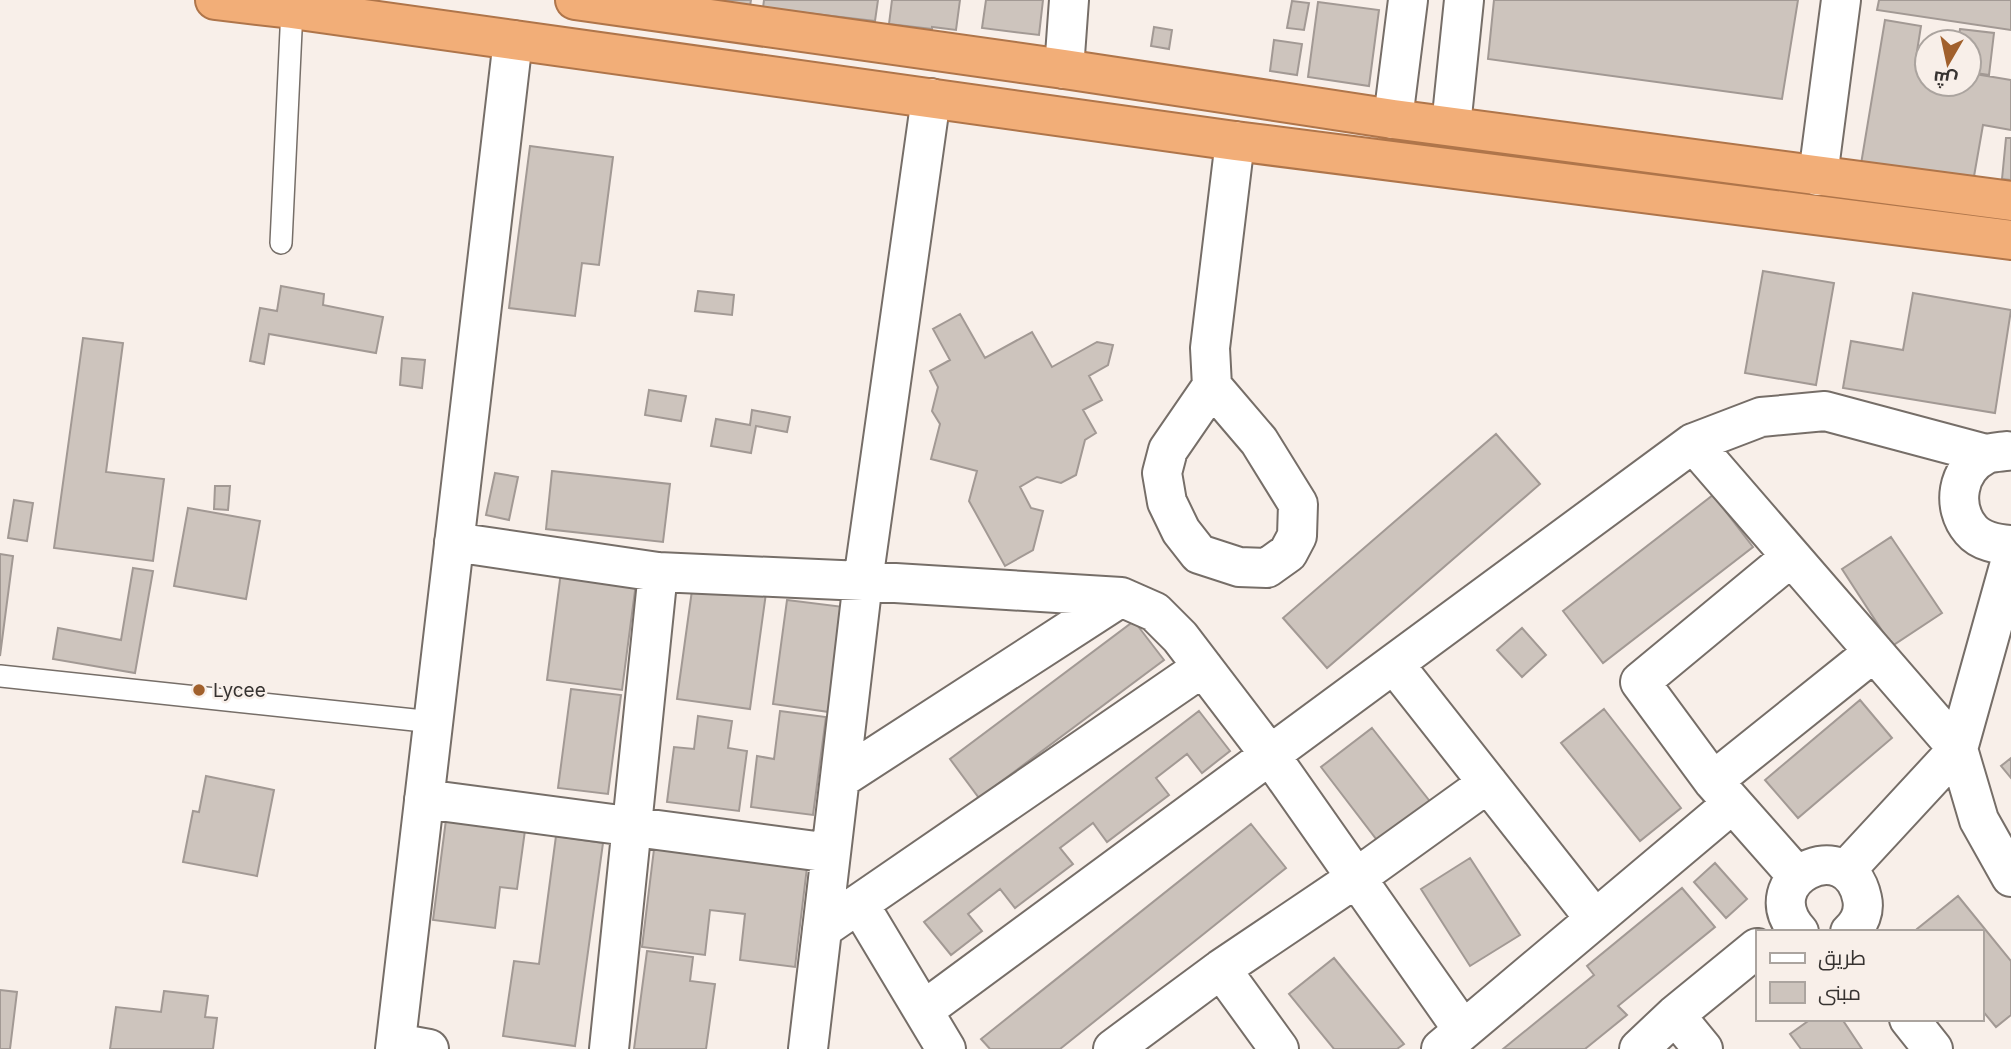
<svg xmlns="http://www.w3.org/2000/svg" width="2011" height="1049" viewBox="0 0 2011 1049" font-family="Inter,Cairo,sans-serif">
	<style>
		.building { fill: #cdc4bd; stroke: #a29994; stroke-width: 2 }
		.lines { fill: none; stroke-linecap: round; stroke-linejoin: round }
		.service-casing { stroke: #766e68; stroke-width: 24 }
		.minor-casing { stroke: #766e68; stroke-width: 42 }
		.trunk-casing { stroke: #af754a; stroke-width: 42 }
		.service { stroke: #fff; stroke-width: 21 }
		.minor { stroke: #fff; stroke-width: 38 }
		.trunk { stroke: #f2ae78; stroke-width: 38 }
		.poi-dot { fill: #a1602c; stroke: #f8efe9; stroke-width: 2.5 }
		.labels { text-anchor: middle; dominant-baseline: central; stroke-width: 5; stroke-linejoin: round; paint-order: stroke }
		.poi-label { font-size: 19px; fill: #373331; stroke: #f8efe9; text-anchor: start }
	</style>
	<rect width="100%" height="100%" fill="#f8efe9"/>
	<path class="building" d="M704 0H751L750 6Z
		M764 0H878L875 21 763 8Z
		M892 0H960L956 30 932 27V29L889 24Z
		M986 0H1043L1039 35 982 28Z
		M1494 0H1798L1782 99 1488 59Z
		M1879 0H2011V30L1877 10Z
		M1292 1 1309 3 1304 30 1287 28Z
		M1318 2 1379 10 1369 86 1308 77Z
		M1885 20 1921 26 1915 64 1927 66V84H1969V73L2011 80V130L1983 125 1973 182 1861 164Z
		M1154 27 1172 30 1169 49 1151 46Z
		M1960 29 1994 33 1989 75 1969 72V42H1958Z
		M1274 40 1302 44 1297 75 1270 71Z
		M2006 138H2011V180L2002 179Z
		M530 146 613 157 599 265 582 263 575 316 509 308Z
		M1763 271 1834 283 1816 385 1745 373Z
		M281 286 324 294 323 305 383 317 376 353 269 334 264 364 250 361 260 308 277 311Z
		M698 291 734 295 732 315 695 311Z
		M1913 293 2011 310 1995 413 1843 388 1851 341 1903 350Z
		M960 314 985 358 1032 332 1052 367 1097 342 1113 345 1108 365 1089 376 1102 400 1083 410 1096 433 1085 440 1076 475 1061 483 1037 477 1020 487 1031 508 1043 511 1033 550 1005 566 969 501 977 471 931 459 940 424 932 411 938 387 930 371 950 360 933 329Z
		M83 338 123 343 106 472 164 479 153 561 54 548Z
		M402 358 425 360 422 388 400 385Z
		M649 390 686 396 681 421 645 415Z
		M752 410 790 417 787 432 756 426 751 453 711 446 716 419 750 425Z
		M1496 434 1540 484 1327 668 1283 618Z
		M552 471 670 484 663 542 546 529Z
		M495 473 518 477 509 520 486 515Z
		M215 486H230L228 510 214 509Z
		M1713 495 1753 547 1603 663 1563 611Z
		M14 500 33 503 27 541 8 538Z
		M188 508 260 521 246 599 174 586Z
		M1891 537 1942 613 1892 646 1842 569Z
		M0 554 13 556 0 656Z
		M133 568 153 571 135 673 53 659 58 628 121 640Z
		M561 572 636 583 622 690 547 680Z
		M693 583 766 593 750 709 677 699Z
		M787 600 844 607 829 712 773 704Z
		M1134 621 1164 660 979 798 950 759Z
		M1522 628 1546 655 1522 677 1497 650Z
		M571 689 621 695 608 794 558 788Z
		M1860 700 1892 738 1798 818 1765 780Z
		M1604 709 1681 808 1640 841 1561 743Z
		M780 711 826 717 813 815 751 807 757 756 774 759Z
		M1199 711 1230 751 1202 773 1187 754 1156 778 1169 795 1107 842 1093 823 1060 848 1073 864 1015 908 1000 889 968 914 982 931 951 955 924 922Z
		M698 716 732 721 728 748 747 751 739 811 667 802 674 747 694 749Z
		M1372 728 1432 804 1380 844 1321 767Z
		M2011 758V778L2001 766Z
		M206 776 274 790 257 876 183 862 193 811 199 812Z
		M447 812 526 823 517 889 500 887 495 928 433 920Z
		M1251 824 1286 868 1060 1049H990L981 1039Z
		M556 836 603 843 575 1046 503 1036 514 961 539 964Z
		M655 841 808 859 795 967 740 960 745 914 710 910 705 955 642 947Z
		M1470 858 1520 935 1470 966 1421 889Z
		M1715 863 1747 899 1726 918 1694 882Z
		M1682 888 1715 927 1618 1006 1627 1015 1585 1049H1503L1594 975 1587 966Z
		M1958 896 2011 961V1015L1996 1027 1981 1009V932H1919L1917 929Z
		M647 951 693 957 690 981 715 984 706 1049H634Z
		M1334 958 1404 1044 1397 1049H1334L1289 994Z
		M0 990 17 992 10 1049H0Z
		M164 991 208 996 205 1017 217 1018 213 1049H110L116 1007 161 1012Z
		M1811 1019H1842L1862 1049H1801L1790 1034Z"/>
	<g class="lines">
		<g class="service-casing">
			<path id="service" d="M281 243 292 9
				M0 676 433 722"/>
		</g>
		<g class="minor-casing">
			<path id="minor" d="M1064 69 1069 0
				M1393 119 1408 0
				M1451 126 1464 0
				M1818 176 1841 0
				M1212 386 1259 441 1298 504 1297 536 1288 553 1267 568 1239 567 1199 554 1181 531 1167 502 1162 473 1168 450 1212 386 1210 348 1235 141
				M1693 443 1958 749 1846 870
				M2007 451C2000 452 1991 452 1985 455 1957 469 1951 507 1971 530 1981 542 1997 544 2011 545
				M454 542 658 572 863 581 1121 597 1155 612 1180 637 1270 755 1463 1030
				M1791 557 1640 682 1713 781 1797 876
				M2011 559 1958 749 1979 820 2011 877
				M1394 664 1595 919
				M840 779 1121 597
				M1713 781 1874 652
				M424 799 831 853
				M859 904 946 1049
				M822 929 1203 667
				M1799 932C1751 879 1848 831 1862 898 1865 911 1860 923 1850 932
				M1221 969 1279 1049
				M924 1010 1693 443 1761 417 1825 411 1986 454
				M1675 1015 1703 1049
				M1909 1019 1933 1049
				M396 1043 429 1049
				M395 1049 513 40
				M609 1049 658 572
				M808 1049 863 581 931 98
				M1113 1049 1221 969 1356 878 1488 783
				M1441 1049 1732 804
				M1639 1049 1675 1015 1757 948"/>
		</g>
		<g class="trunk-casing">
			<path id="trunk" d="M215 0 292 9 1235 141 2011 240
				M575 0 1064 69 1393 119 2011 201"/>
		</g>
		<use href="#service" class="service"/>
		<use href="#minor" class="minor"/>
		<use href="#trunk" class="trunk"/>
	</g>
	<circle class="poi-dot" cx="199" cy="690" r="7"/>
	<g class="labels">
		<g class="poi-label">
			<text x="213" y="690">Lycee</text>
		</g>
	</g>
	<rect x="1756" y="930" width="228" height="91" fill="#f8efe9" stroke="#aba49f" stroke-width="2"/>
	<rect x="1770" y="953" width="35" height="10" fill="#ffffff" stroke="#aba49f" stroke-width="2"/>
	<text x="1818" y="965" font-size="21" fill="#373331">طريق</text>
	<rect x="1770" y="982" width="35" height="21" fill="#cdc4bd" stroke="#aba49f" stroke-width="2"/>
	<text x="1818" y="1000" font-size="21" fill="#373331">مبنى</text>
	<g transform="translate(1948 63) rotate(189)"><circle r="33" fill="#f8efe9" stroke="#aba49f" stroke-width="2"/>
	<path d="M0-5L12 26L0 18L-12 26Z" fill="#a1602c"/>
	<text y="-10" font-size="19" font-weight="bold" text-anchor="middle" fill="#373331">ش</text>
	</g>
</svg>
